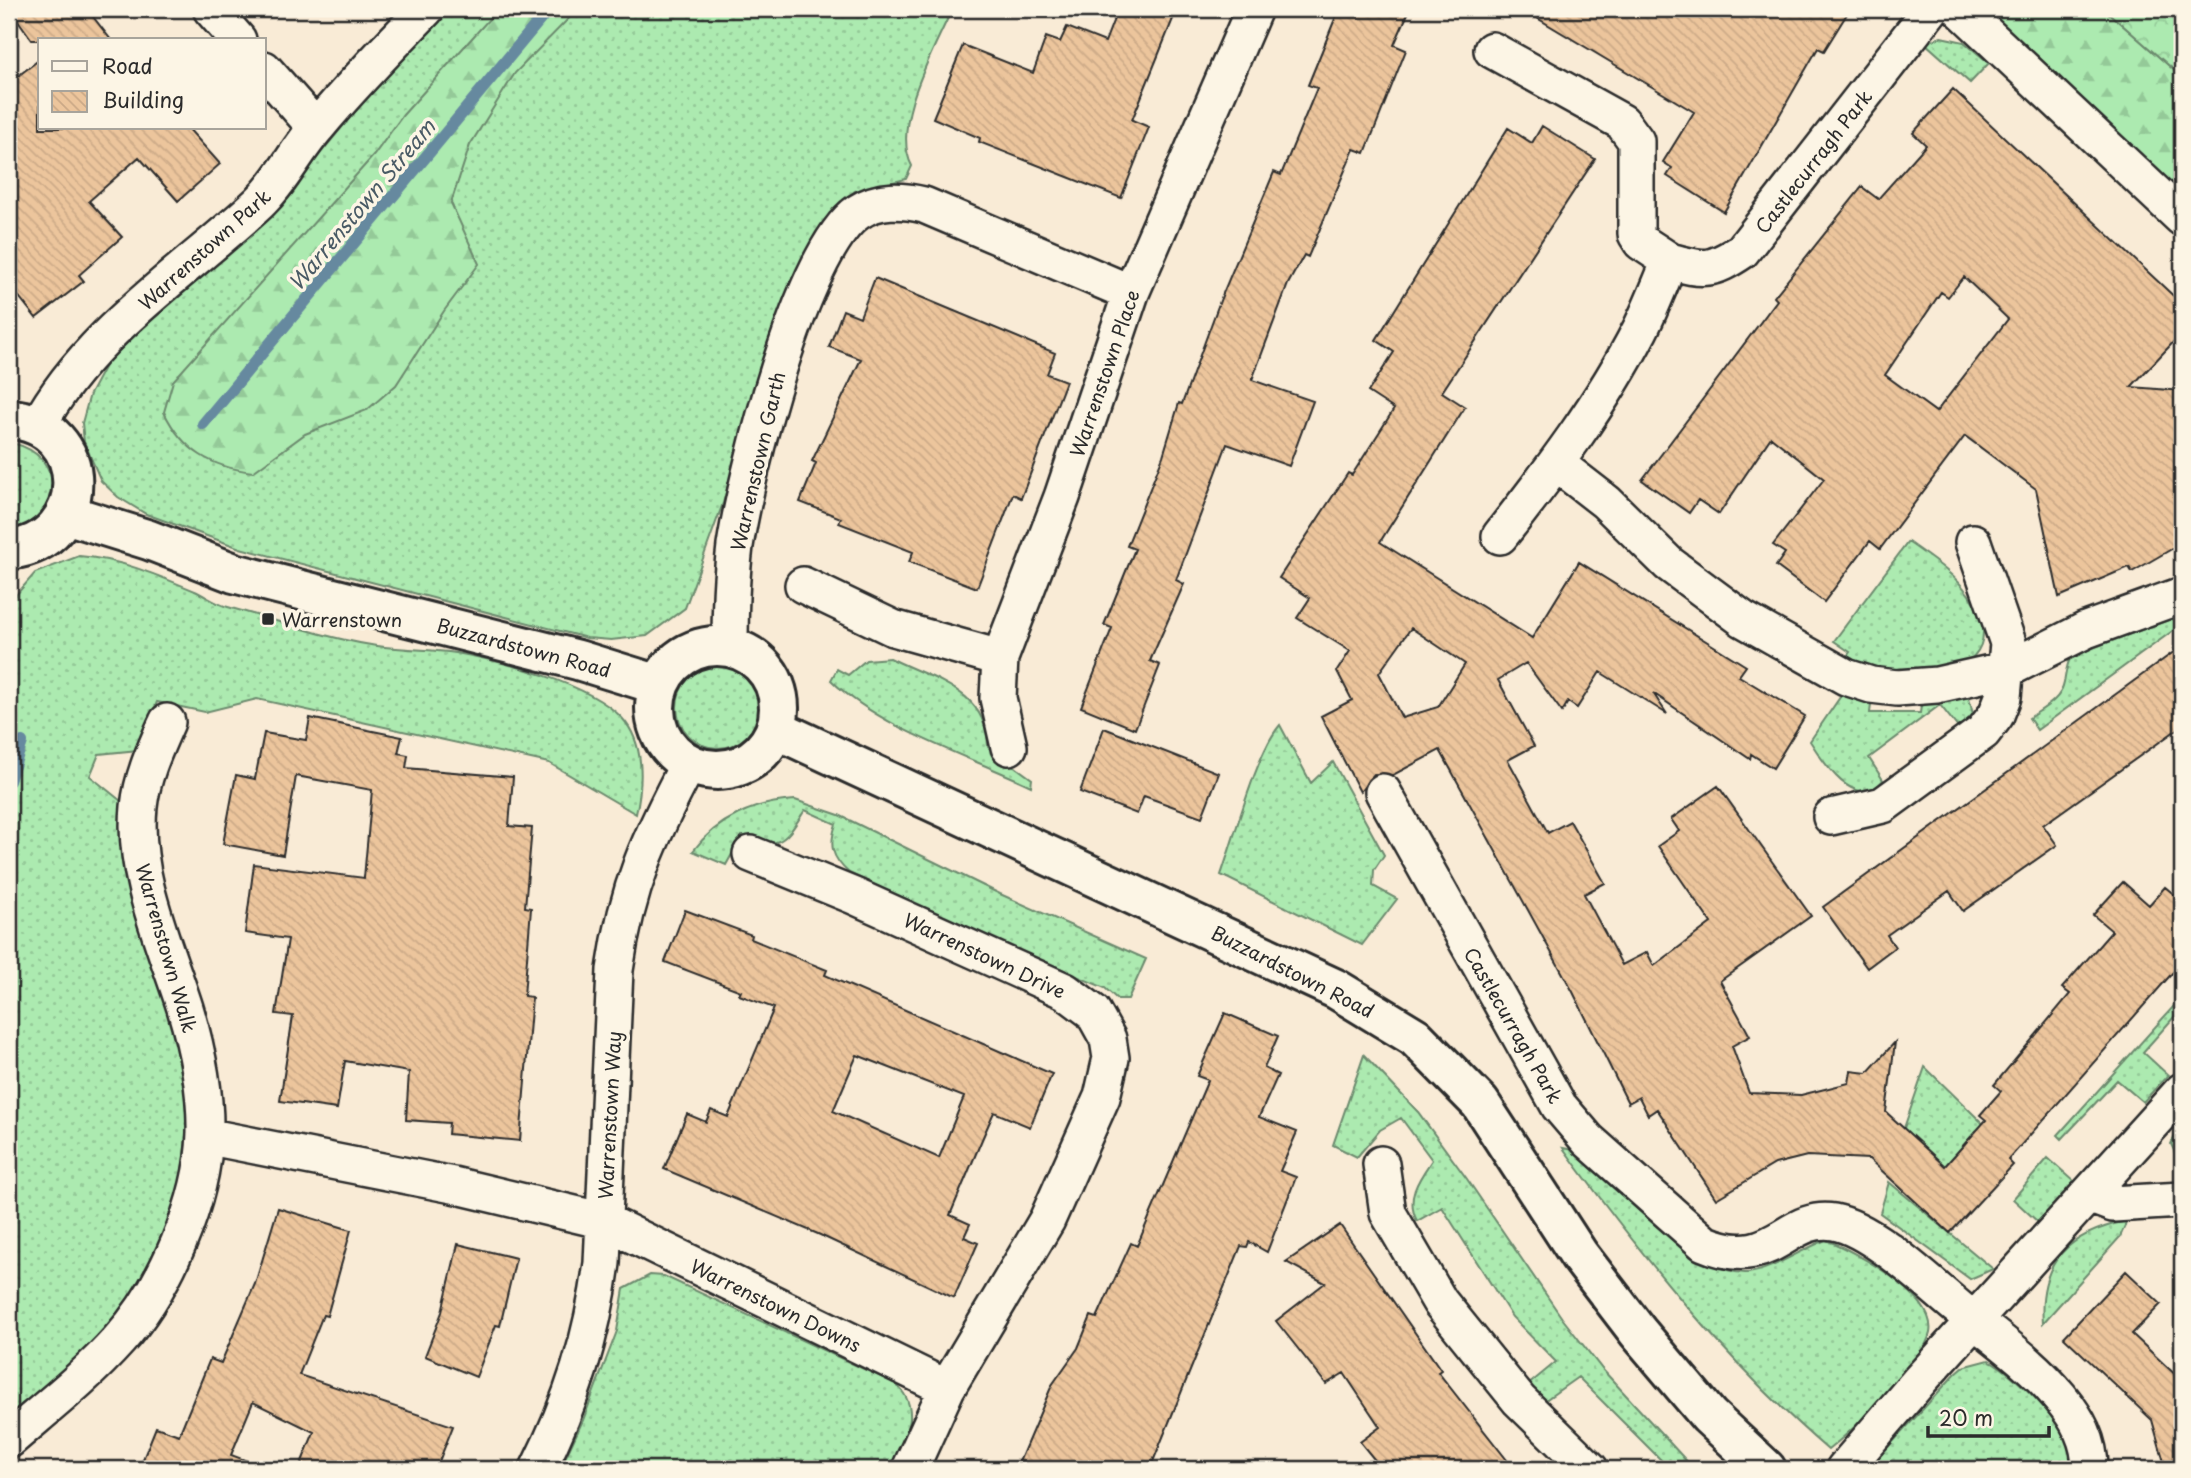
<svg xmlns="http://www.w3.org/2000/svg" width="2191" height="1478" viewBox="0 0 2191 1478" font-family="'Playpen Sans',sans-serif">
	<style>
		.grass { fill: url(#grass-dots); stroke: #6c8a6e; stroke-width: 2 }
		.forest { fill: url(#forest-firs); stroke: #6c8a6e; stroke-width: 2 }
		.park { fill: url(#park-crowns); stroke: #6c8a6e; stroke-width: 2 }
		.lines { fill: none; stroke-linecap: round; stroke-linejoin: round }
		.stream { stroke: #66899f; stroke-width: 12 }
		.building { fill: url(#building-back-hatch); stroke: #2b2b2b; stroke-width: 2; fill-rule: evenodd }
		.street-casing { stroke: #2b2b2b; stroke-width: 40 }
		.secondary-casing { stroke: #2b2b2b; stroke-width: 44 }
		.street { stroke: #fcf5e5; stroke-width: 35 }
		.secondary { stroke: #fcf5e5; stroke-width: 38 }
		.poi-dot { fill: #2b2b2b; stroke: #fcf5e5; stroke-width: 2.5 }
		.labels { text-anchor: middle; dominant-baseline: central; stroke-width: 7; stroke-linejoin: round; paint-order: stroke }
		.street-label { font-size: 19px; fill: #2b2b2b; stroke: #fcf5e5 }
		.poi-label { font-size: 19px; fill: #2b2b2b; stroke: #fcf5e5; text-anchor: start }
		.water-label { font-size: 21px; font-style: italic; fill: #495a65; stroke: #fcf5e5 }
	</style>
	<defs>
		<pattern id="grass-dots" width="8" height="8" patternUnits="userSpaceOnUse" patternTransform="scale(1.75)"><rect width="8" height="8" fill="#aceab0"/><path d="M2 2h.1M6 6h.1" fill="none" stroke="#94c998" stroke-width="1.8" stroke-linecap="round"/></pattern>
		<pattern id="forest-firs" width="22" height="20" patternUnits="userSpaceOnUse" patternTransform="scale(1.75)"><rect width="22" height="20" fill="#aceab0"/><path d="M5 1l3.5 6h-7zM16 11l3.5 6h-7z" fill="#94c998"/></pattern>
		<pattern id="park-crowns" width="20" height="18" patternUnits="userSpaceOnUse" patternTransform="scale(1.75)"><rect width="20" height="18" fill="#aceab0"/><path d="M2 6a3 3 0 1 1 6 0M12 15a3 3 0 1 1 6 0" fill="none" stroke="#94c998"/></pattern>
		<pattern id="building-back-hatch" width="6" height="6" patternUnits="userSpaceOnUse" patternTransform="scale(1.75)"><rect width="6" height="6" fill="#ecc59c"/><path d="M-1 5l2 2M0 0l6 6M5-1l2 2" fill="none" stroke="#cba987"/></pattern>
	</defs>
	<rect width="100%" height="100%" fill="#f9ebd6"/>
	<filter id="ink" filterUnits="userSpaceOnUse"><feTurbulence type="fractalNoise" baseFrequency=".0143" numOctaves="2"/><feDisplacementMap in="SourceGraphic" scale="14" xChannelSelector="R" yChannelSelector="G"/><feConvolveMatrix kernelMatrix="1 2 1 2 8 2 1 2 1" color-interpolation-filters="sRGB"/></filter>
	<g filter="url(#ink)">
		<path class="grass" d="M445 9H952C935 48 890 124 912 166L906 179 855 191 833 209 809 248 774 332 723 503 685 608 647 636 611 640 587 638 240 548 146 514 118 497 101 481 84 442 82 423 90 394 106 364 144 325 291 189 404 52Z
			M1941 37 1964 42 1989 63 1970 83 1925 43Z
			M12 443C68 456 63 519 9 531V444Z
			M1908 542C1930 558 1954 573 1969 595 2006 648 1964 678 1912 675 1889 674 1865 666 1843 662L1850 652 1834 641Z
			M79 556C120 559 157 575 195 591 206 596 216 604 228 607 275 620 323 637 371 645 399 650 428 649 456 653 502 661 589 683 622 718 645 743 643 783 636 814L549 763 257 699 205 712 157 702 138 750 99 754 90 776 121 801 131 875 172 1015 187 1092V1131L180 1188 163 1244 132 1300 75 1363 9 1418V603L35 573Z
			M2182 615V624L2037 730 2029 718C2042 709 2061 700 2064 683 2066 673 2066 666 2071 656Z
			M890 658C933 680 987 689 988 747L1032 779 1031 786C968 756 879 728 831 680L837 669 848 675 866 660Z
			M677 707a41 41 0 1 1 82 0a41 41 0 1 1-82 0Z
			M1847 687 1872 696 1870 713H1920L1922 699 1960 696 1969 698 1973 714 1959 729 1940 705 1869 758 1883 780C1856 814 1823 762 1810 741Z
			M1280 725 1311 783 1333 762 1384 855 1374 870 1373 886 1397 899 1362 945 1221 875C1234 839 1257 751 1280 725Z
			M795 800 839 815 1000 894 1146 959 1128 999H1117L1105 988 1008 947 849 873C831 857 829 845 836 824L805 810C784 842 782 850 742 836L726 865 693 851C717 819 755 802 795 800Z
			M2182 997V1008L2143 1052 2168 1075 2143 1102 2117 1080 2062 1139 2058 1135Z
			M1364 1055 1418 1112 1467 1179 1562 1318 1602 1369 1694 1469H1670L1578 1377 1544 1401 1528 1385 1556 1362 1512 1317 1442 1207 1417 1221C1405 1198 1419 1179 1432 1160L1401 1118 1380 1130 1357 1157 1333 1145Z
			M1925 1067 2007 1147 2001 1154 1976 1131 1945 1166 1892 1163Z
			M2182 1123V1168L2171 1144Z
			M1563 1148 1574 1150C1613 1185 1694 1274 1746 1273 1767 1273 1804 1248 1826 1240 1854 1251 1937 1295 1930 1333 1924 1362 1853 1430 1828 1450 1726 1362 1642 1256 1563 1148Z
			M2048 1158 2075 1182 2038 1222 2013 1199Z
			M1889 1182 1993 1269 1970 1279 1880 1213Z
			M2127 1221 2120 1237 2043 1323C2038 1261 2069 1233 2127 1221Z
			M650 1275 664 1276 894 1383C924 1407 905 1439 894 1469H560L583 1420 617 1331 624 1289Z
			M1989 1360C2019 1377 2077 1433 2073 1469H1868L1956 1373 1963 1367Z"/>
		<path class="forest" d="M498 9H578L515 73 470 145 451 203 479 264 444 311 396 385 367 410 305 434 253 472C211 467 183 451 164 412L173 381 374 155 403 115Z
			M1982 9H2104L2182 77V200Z"/>
		<path class="park" d="M2104 9H2182V77Z"/>
		<g class="lines">
			<path class="stream" d="M203 424 549 9
				M9 781 22 742"/>
		</g>
		<path class="building" d="M10 9H87L111 40H32Z
			M1140 9H1177L1132 120 1149 127 1121 198 979 142 980 138 933 118 963 45 1033 73 1046 37 1060 42 1067 27 1105 42 1117 11 1136 18Z
			M1339 9H1410L1394 45 1406 50 1365 153 1354 149 1308 257 1304 255 1288 284 1252 380 1313 401 1289 466 1227 444 1176 580 1184 584 1150 661 1160 665 1135 729 1081 707 1112 628 1104 625 1135 549 1127 546 1163 456 1179 403 1182 404 1221 298 1274 172 1281 175 1317 88 1308 85Z
			M1522 9H1850L1824 51 1818 48 1724 212 1667 176 1672 168 1663 162 1694 112Z
			M40 59V128H188L220 164 178 201 139 157 89 201 122 237 79 275 84 281 36 318 9 284V83Z
			M1953 89 2182 304V333L2131 387 2182 391V543L2132 572 2129 567 2059 597 2036 489 1965 436 1880 549 1870 541 1824 602 1776 566 1785 553 1773 545 1824 479 1771 437 1719 514 1698 500 1689 513 1642 480 1777 300 1774 297 1862 187 1878 199 1926 145 1913 133ZM1964 277 2008 319 1936 412 1885 375 1941 292 1948 297Z
			M1542 126 1595 159 1442 392 1465 407 1380 542 1532 638 1579 562 1746 666 1739 676 1805 716 1773 768 1751 754 1750 759 1653 693 1667 714 1600 672 1577 708 1568 702 1562 712 1526 663 1498 680 1534 746 1508 760 1548 833 1570 821 1605 883 1584 894 1622 965 1647 952 1654 966 1711 923 1658 846 1679 831 1671 819 1718 786 1811 916 1720 981 1750 1036 1732 1046 1749 1093 1801 1095 1849 1083 1851 1071 1867 1073 1895 1042 1886 1112 1945 1166 1986 1120 1980 1115 2001 1091 1994 1085 2070 994 2062 988 2112 931 2093 915 2123 882 2149 905 2165 887 2182 901V962L2008 1160 2013 1165 1950 1233 1869 1159 1807 1156 1775 1164 1716 1199 1657 1109 1648 1115 1639 1097 1628 1103 1573 992 1440 750 1393 775 1374 774 1360 792 1321 716 1352 700 1337 671 1350 651 1297 618 1310 598 1279 578 1348 473 1352 475 1394 409 1368 392 1394 352 1376 340 1508 128 1532 143ZM1411 628 1465 664 1438 707 1402 718 1379 673Z
			M875 278 1055 353 1047 374 1066 381 1021 498 1013 494 977 588 909 562 913 552 839 523 841 518 800 502 816 463 812 461 861 359 829 347 843 310 860 317Z
			M2182 646V726L2043 825 2057 845 1963 911 1949 891 1887 935 1895 947 1867 968 1823 907Z
			M310 718 402 737 398 753 408 755 406 768 513 777 509 826 532 828 525 907 531 908 524 996 532 997 520 1141 448 1134 449 1123 406 1120 409 1072 345 1061 337 1109 280 1101 293 1016 276 1014 288 939 245 933 254 864 364 878 372 790 296 776 283 855 223 844 236 775 255 779 264 733 306 740Z
			M1104 728 1219 773 1202 817 1144 796 1137 814 1080 792Z
			M685 910 752 935 751 939 827 970 825 975 1052 1074 1030 1127 994 1112 983 1137 950 1215 970 1224 964 1237 978 1243 954 1298 818 1234 664 1169 687 1114 706 1122 711 1110 728 1117 774 1008 739 995 741 991 665 962ZM857 1055 964 1097 939 1158 833 1111Z
			M1225 1013 1278 1036 1264 1068 1278 1075 1259 1117 1297 1132 1280 1171 1296 1177 1267 1252 1249 1242 1247 1247 1241 1246 1150 1469H1016L1052 1385 1078 1348 1091 1316 1097 1318 1131 1243 1137 1246 1208 1080 1197 1076Z
			M278 1208 351 1230 327 1316 323 1315 299 1375 453 1426 436 1469H299L314 1432 253 1402 231 1455 261 1466 260 1469H139L156 1427 179 1435 210 1359 221 1363 255 1284Z
			M1340 1225 1441 1370 1438 1372 1514 1469H1382L1360 1442 1380 1427 1344 1373 1326 1384 1276 1321 1325 1283 1286 1262Z
			M458 1244 516 1258 500 1326 496 1325 476 1377 425 1356 442 1312Z
			M2126 1271 2161 1304 2132 1334 2182 1381V1469H2166L2152 1420 2064 1337Z"/>
		<g class="lines">
			<g class="street-casing">
				<path id="street" d="M211 9 238 40
					M1960 9 2182 218
					M1492 50 1622 122 1636 141V234L1641 242 1670 261
					M264 69 316 128
					M38 426C88 333 184 273 259 203 282 181 296 151 317 127 351 86 389 47 426 9
					M1557 464 1606 502 1669 564 1743 619 1846 677 1871 685 1897 688 1937 685 2008 669 2086 630 2182 595
					M1500 536C1551 471 1602 404 1640 330 1651 308 1660 284 1670 261 1704 271 1712 271 1742 251L1931 9
					M803 585 893 628 1000 658
					M730 647C730 613 731 579 735 546 746 475 801 252 858 212 879 198 902 200 924 205L1131 293
					M1009 747 998 698 1000 658 1062 497 1131 293 1254 9
					M1383 792 1559 1106 1588 1140 1704 1243C1774 1273 1785 1214 1834 1222 1873 1229 1929 1284 1960 1309 1995 1338 2031 1362 2060 1397 2078 1419 2090 1441 2090 1469
					M1831 817 1883 805 1983 732 1996 715 2003 697 2008 643 1973 542
					M751 854 854 896 1065 991 1093 1012 1108 1039 1111 1058 1102 1097 1047 1220 947 1388 910 1469
					M205 1136 453 1185 604 1221 947 1388
					M1381 1164 1388 1213 1440 1302 1519 1400 1590 1469
					M2089 1195 2113 1204 2182 1200
					M9 1440C46 1408 86 1377 119 1340 165 1289 203 1202 205 1133 206 1090 197 1048 185 1008 165 945 132 874 139 807 142 777 155 749 167 722
					M538 1469C572 1401 592 1339 602 1263L615 970C627 886 650 837 689 763
					M1844 1469 1921 1379 2182 1091"/>
			</g>
			<g class="secondary-casing">
				<path id="secondary" d="M9 419C93 423 94 541 9 550
					M66 514 149 540 234 573 578 660 659 685
					M655 708a62 62 0 1 1 124 0a62 62 0 1 1-124 0Z
					M776 729 1336 989 1415 1037 1480 1103 1579 1255 1638 1332 1709 1416 1766 1469"/>
			</g>
			<use href="#street" class="street"/>
			<use href="#secondary" class="secondary"/>
		</g>
	</g>
	<rect class="poi-dot" x="261" y="612" width="14" height="14" rx="3.5"/>
	<g class="labels">
		<g class="street-label">
			<text transform="translate(1813 161) rotate(-52)">Castlecurragh Park</text>
			<text transform="translate(204 249) rotate(-42)">Warrenstown Park</text>
			<text transform="translate(1104 373) rotate(-71)">Warrenstown Place</text>
			<text transform="translate(757 461) rotate(-77)">Warrenstown Garth</text>
			<text transform="translate(524 647) rotate(15)">Buzzardstown Road</text>
			<text transform="translate(167 948) rotate(74)">Warrenstown Walk</text>
			<text transform="translate(985 955) rotate(25)">Warrenstown Drive</text>
			<text transform="translate(1293 971) rotate(27)">Buzzardstown Road</text>
			<text transform="translate(1514 1025) rotate(60)">Castlecurragh Park</text>
			<text transform="translate(609 1115) rotate(-87)">Warrenstown Way</text>
			<text transform="translate(776 1305) rotate(26)">Warrenstown Downs</text>
		</g>
		<g class="poi-label">
			<text x="282" y="619">Warrenstown</text>
		</g>
		<g class="water-label">
			<text transform="translate(361 204) rotate(-50)">Warrenstown Stream</text>
		</g>
	</g>
	<rect width="2191" height="1478" fill="none" stroke="#fcf5e5" stroke-width="35"/>
	<rect x="18" y="18" width="2156" height="1443" fill="none" stroke="#2b2b2b" stroke-width="2.5" filter="url(#ink)"/>
	<rect x="38" y="38" width="228" height="91" fill="#fcf5e5" stroke="#a8a49b" stroke-width="2"/>
	<rect x="52" y="61" width="35" height="10" fill="#fcf5e5" stroke="#a8a49b" stroke-width="2"/>
	<text x="102" y="74" font-size="21" fill="#2b2b2b">Road</text>
	<rect x="52" y="91" width="35" height="21" fill="url(#building-back-hatch)" stroke="#a8a49b" stroke-width="2"/>
	<text x="102" y="108" font-size="21" fill="#2b2b2b">Building</text>
	<path d="M1928 1426v10h121v-10" fill="none" stroke="#2b2b2b" stroke-width="3.5"/>
	<text x="1939" y="1426" font-size="21" fill="#2b2b2b" stroke="#fcf5e5" stroke-width="5" paint-order="stroke">20 m</text>
</svg>
